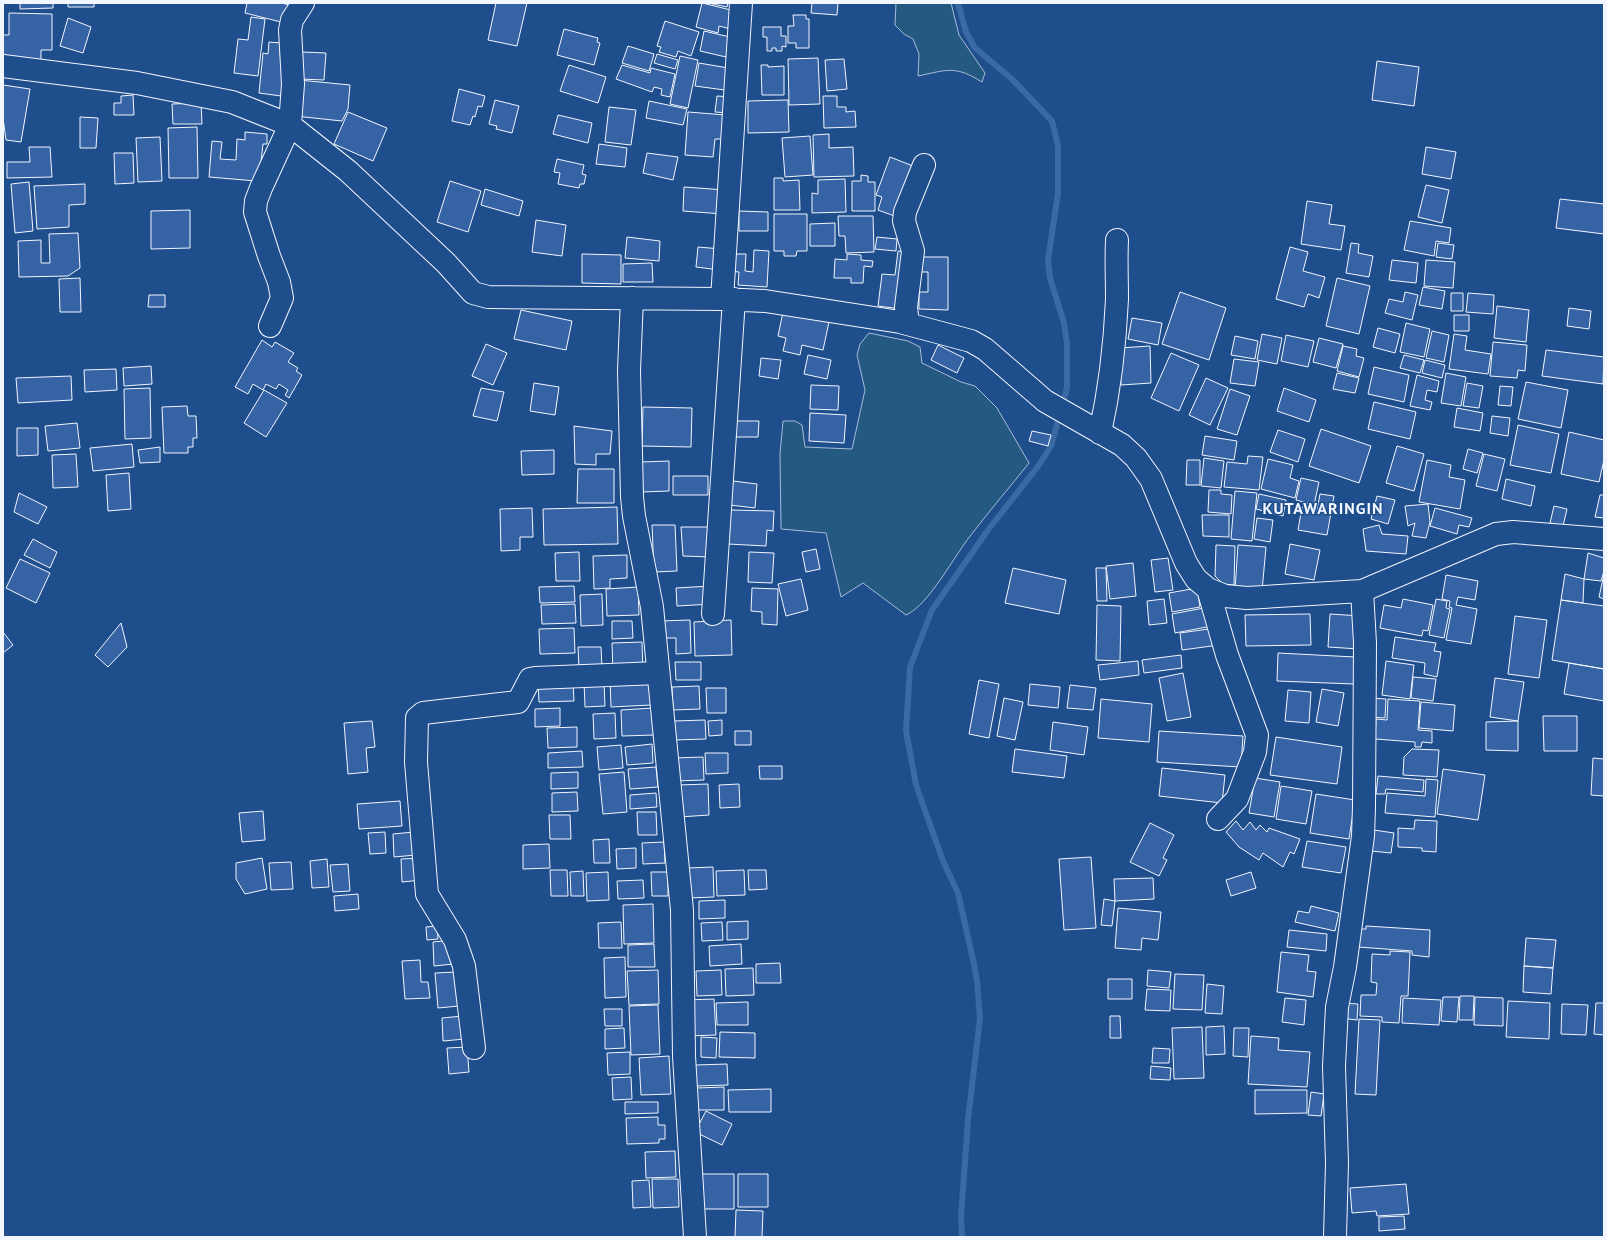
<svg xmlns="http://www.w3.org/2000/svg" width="1607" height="1240" viewBox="0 0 1607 1240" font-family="'PT Sans',sans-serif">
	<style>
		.green { fill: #245a82; stroke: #a8bbd7 }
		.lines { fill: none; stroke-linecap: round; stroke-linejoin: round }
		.stream { stroke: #3b69a3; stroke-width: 6 }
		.building { fill: #3563a3; stroke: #f2f6ff }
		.minor-casing { stroke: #f2f6ff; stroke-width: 24 }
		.minor { stroke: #1f4e8c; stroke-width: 22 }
		.labels { text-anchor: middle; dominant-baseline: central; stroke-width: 3; stroke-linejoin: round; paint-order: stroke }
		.district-label { font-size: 16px; font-weight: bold; letter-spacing: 1px; fill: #f2f6ff; stroke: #1f4e8c }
	</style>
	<rect width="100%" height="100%" fill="#1f4e8c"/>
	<path class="green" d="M896 3H951L959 35 985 73 982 82C955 65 947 70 918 76L919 54 913 39 904 34 895 25Z
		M869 333 908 341 920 347 922 363 961 382 975 386 997 408 1029 463C1010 487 990 510 971 535 954 556 929 605 906 615L863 583 841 597 826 533 781 529 780 454 783 421H795L802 425 805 447 852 449 865 390 857 355 860 344Z"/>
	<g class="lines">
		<path class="stream" d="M958 3 966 32 975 48 1012 79 1052 121 1058 146V193L1048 260 1050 278 1064 323 1067 343V388L1051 446 1039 465 988 530 932 610 910 667 906 731 916 785 943 861 958 893 974 964 977 981 980 1018 968 1120 961 1217 962 1237"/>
	</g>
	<path class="building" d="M20 3H53V8L20 9Z
		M68 3H94V7H68Z
		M247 3H282L289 5 285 23 245 13Z
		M496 3H527L517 46 488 40Z
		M702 3 735 11 731 29 719 26 718 33 696 27Z
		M708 3H728L727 7Z
		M812 3H838L837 15 811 13Z
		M9 13 52 14V50H41V62L3 61V35H9Z
		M793 15H806V19H809V48H796V43H788V26H794Z
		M251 17 265 19 258 76 234 73 238 39 248 40Z
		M68 18 91 27 83 53 60 46Z
		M665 21 699 32 691 56 678 51 676 57 659 52 661 47 657 46Z
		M763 27H781V36H786V47L782 46V51H776V48H772V51H767V37H763Z
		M564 29 598 38 597 42 600 43 594 65 557 55Z
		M704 31 730 37 726 57 700 51Z
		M269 42 281 43 280 55 285 56 281 96 259 93 263 53 268 54Z
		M628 46 654 54 649 71 622 63Z
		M302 52 326 53 324 80 300 79Z
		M657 54 678 60 675 69 654 63Z
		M680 56 698 60 688 108 670 104Z
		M818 58 820 104 789 105 788 59Z
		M844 59 847 89 827 91 825 60Z
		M1377 61 1419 67 1414 106 1372 100Z
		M699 63 734 69 732 91 695 86Z
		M569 65 606 77 598 103 560 91Z
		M622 65 650 73 651 68 675 74 670 97 661 95 662 89 654 87 652 92 616 79Z
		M761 65H768V67L784 66V95H762Z
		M299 80 350 85 348 109 342 121 295 116Z
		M3 85 30 89 21 142 6 140 3 118Z
		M459 89 485 96 482 107 478 106 475 117 473 116 470 125 452 121Z
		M133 95 134 115H114V103H121V96Z
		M717 96 732 97 731 113 715 112Z
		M823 96H837V107H846V112L855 111 856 127 824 128Z
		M495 100 519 106 512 133 496 129 497 126 489 124Z
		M788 100 789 132 748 133V101Z
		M649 101 687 109 683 125 646 118Z
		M201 103 202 124H173L172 104Z
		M609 107 636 110 631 145 605 142Z
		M348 112 387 128 373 161 334 144Z
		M688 112 726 115 725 139H715L713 157 685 155Z
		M558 115 592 123 588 143 553 134Z
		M80 117 98 118 96 148H80Z
		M197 127 198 178H169L168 128Z
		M245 132 267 134V144H263L260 171 256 181 209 177 212 141 222 142 220 159 236 160 237 139 245 140Z
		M829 134V148L853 147 854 176 814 177 813 135Z
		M810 136 813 175 785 177 782 138Z
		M160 137 162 181 138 182 136 138Z
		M599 144 627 148 625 167 596 164Z
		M29 147H50L52 177 7 178V162H30Z
		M1426 147 1456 152 1451 179 1422 174Z
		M114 153H133L134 183 115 184Z
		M647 153 678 157 673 180 643 173Z
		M890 157 918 168 900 218 878 210 882 197 876 195Z
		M557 159 584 165 582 174 586 175 584 184H580L579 188 558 184 560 173 554 172Z
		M861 175 868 176V182H875V211H852V181H861Z
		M774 178H783V181L799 180 800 210H774Z
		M845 179 846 212 812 213V193L818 194V180Z
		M450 181 481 191 468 232 437 222Z
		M29 182 33 231 15 233 11 184Z
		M85 184V204L69 205V227L37 229 34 186Z
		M1426 185 1449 190 1442 223 1418 217Z
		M684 187 725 190 723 214 683 211Z
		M485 189 523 201 519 216 481 205Z
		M1560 199 1604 204V234L1556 228Z
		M1307 201 1332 205 1329 224 1345 226 1341 250 1301 244Z
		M190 210V248L151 249V211Z
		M739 211 768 212V231H739Z
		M774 214H807V251H797L796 256H784V251H774Z
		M838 216H873L874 252 846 253 845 236H839Z
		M536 220 566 225 562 256 532 252Z
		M1410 221 1451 228 1449 243 1436 241 1434 256 1404 250Z
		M835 223V246H810V224Z
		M78 233 80 268 68 276 19 277 18 241 41 240V263H50L49 234Z
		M627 237 660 241 659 261 625 258Z
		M877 237 897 239 896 251 875 249Z
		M1351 243 1359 244 1358 253 1373 256 1369 277 1346 273Z
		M1438 243 1454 245 1452 259 1436 257Z
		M698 247 721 249 720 270 696 267Z
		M1290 247 1308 252 1303 271 1325 277 1319 298 1308 294 1304 307 1276 299Z
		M754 250 769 251 767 287 738 285 739 272 729 271 730 254H746L745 271 753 272Z
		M898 251 907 252 901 309 878 306 882 274 895 275Z
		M582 254 621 255V284L582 283Z
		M847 254 861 255V260L873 261 872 267 864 266 863 283H851V278H834L835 259 847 260Z
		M916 257H948V310L919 309V292H928V272H916Z
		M1392 260 1418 263 1416 283 1389 280Z
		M1426 260 1455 262 1453 288 1424 286Z
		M652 263 653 282H623V264Z
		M80 278 81 312H60L59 279Z
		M1337 278 1370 286 1359 334 1326 326Z
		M1423 287 1445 291 1442 309 1419 305Z
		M1180 292 1226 308 1209 360 1162 344Z
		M1405 292 1418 295 1412 320 1385 313 1389 299 1403 302Z
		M1451 293H1463V311H1451Z
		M1468 293 1494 295 1493 314 1466 312Z
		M149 295H165V307H148Z
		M1497 306 1529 310 1526 342 1494 338Z
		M1569 308 1591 311 1589 329 1567 326Z
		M521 310 572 321 566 350 514 339Z
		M783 312 829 322 823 350 802 345 800 355 783 351 786 338 778 336Z
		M1454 315H1469V331H1454Z
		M1132 318 1162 323 1158 345 1128 339Z
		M1406 323 1430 329 1424 357 1400 352Z
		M1378 328 1400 334 1395 353 1373 347Z
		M1432 331 1449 335 1444 362 1426 358Z
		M1262 334 1282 338 1277 364 1257 360Z
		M1454 334 1467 336 1465 350 1491 354 1488 374 1449 369Z
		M1286 335 1314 341 1308 367 1281 361Z
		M1235 336 1258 341 1255 359 1231 355Z
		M1319 338 1343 344 1336 368 1313 362Z
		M262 340 272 347 275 342 294 353 288 362 298 368 296 371 302 375 289 398 285 395 288 390 279 384 276 389 266 384 263 390 253 384 248 394 235 387Z
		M1493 342 1527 345 1525 371 1518 370 1517 378 1490 376Z
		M486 344 507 353 493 385 472 376Z
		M938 345 964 358 957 373 931 360Z
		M1150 346 1151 383 1121 385 1119 348Z
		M1343 346 1357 349 1356 356 1364 358 1359 377 1337 371Z
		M1546 350 1604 357 1603 384 1542 376Z
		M1171 353 1199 365 1179 411 1151 398Z
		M808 355 831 360 827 379 804 374Z
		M1404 355 1424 360 1420 373 1400 368Z
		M761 358 781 360 778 379 759 376Z
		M1234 359 1259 362 1255 386 1230 383Z
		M1425 360 1445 365 1442 378 1422 373Z
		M151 366 152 384 124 386 123 368Z
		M1374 367 1409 375 1404 402 1368 394Z
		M116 369 117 390 85 392 84 370Z
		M1337 373 1359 378 1355 393 1333 389Z
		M1446 373 1466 377 1461 406 1441 403Z
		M1417 375 1439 381 1437 392 1427 390 1425 400 1432 402 1430 410 1410 406Z
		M71 376 72 400 18 403 16 378Z
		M1206 378 1228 388 1210 425 1189 415Z
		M1526 382 1568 390 1561 428 1518 419Z
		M534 383 559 387 555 415 530 411Z
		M1467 383 1483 386 1479 408 1463 406Z
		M811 385 839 386 838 410 810 409Z
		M1500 386 1513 387 1511 406 1498 405Z
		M150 388 151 438 125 439 124 389Z
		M481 388 504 392 497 421 473 416Z
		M1284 388 1316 400 1309 422 1277 411Z
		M1230 389 1250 396 1237 435 1217 429Z
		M264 390 287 403 266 437 244 423Z
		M1374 402 1416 412 1410 439 1368 429Z
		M187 406 188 416H196L197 438H193V447H188V453H164L162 407Z
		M643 407 692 408 691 447 642 446Z
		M1457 408 1483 413 1480 431 1454 427Z
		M810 413 846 415 844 443 809 441Z
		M1492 416 1510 418 1508 436 1490 433Z
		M735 421H759L758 437H735Z
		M77 423 80 448 48 451 45 426Z
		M1518 425 1559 434 1551 473 1510 465Z
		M574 426 612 431 610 454H596V465L575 464Z
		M17 428H38V455L17 456Z
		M1321 429 1371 446 1359 483 1309 466Z
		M1278 430 1305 439 1298 462 1270 452Z
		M1032 431 1051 435 1048 446 1029 441Z
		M1569 432 1604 440V460L1599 482 1561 474Z
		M1205 436 1237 441 1234 460 1202 455Z
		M132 444 134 467 93 471 90 448Z
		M1397 446 1424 454 1414 491 1386 483Z
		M160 447V462L140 463 138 450Z
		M1468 449 1483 453 1477 473 1463 469Z
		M554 450V474L522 475 521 451Z
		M76 454 78 487 53 488 52 455Z
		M1484 454 1505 459 1497 491 1476 486Z
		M1248 456 1263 457 1259 490 1224 487 1227 462 1247 464Z
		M1204 458 1224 461 1221 488 1201 486Z
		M1268 459 1293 465 1290 478 1299 481 1295 498 1261 489Z
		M1187 460H1200V485H1186Z
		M1427 460 1451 465 1449 477 1465 480 1460 509 1419 502Z
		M669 461V491L642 492 641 462Z
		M578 469H614V503H577Z
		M129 473 131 509 108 511 106 475Z
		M673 476H708V495H673Z
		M1301 478 1319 482 1314 505 1296 500Z
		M1506 479 1535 486 1531 506 1502 499Z
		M733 481 757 484 755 508 730 505Z
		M1209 490H1221V494L1232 495 1231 514 1208 512Z
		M1235 491 1257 493 1252 541 1231 539Z
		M19 493 47 507 38 524 14 512Z
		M1259 494 1286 500 1283 516 1256 509Z
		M1320 494 1334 496 1327 535 1298 530 1302 507 1317 510Z
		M1600 495H1604V518L1595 517Z
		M1377 496 1395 500 1388 524 1371 519Z
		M1428 504 1430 522 1426 538 1412 536 1415 523 1408 526 1405 506Z
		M1554 506 1567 509 1563 526 1550 523Z
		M617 507 618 544 544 545 543 509Z
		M532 508 533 537H520V550L501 551 500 509Z
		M1435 508 1472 518 1469 527 1459 525 1457 534 1430 526Z
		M730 510 774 511 773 531 767 530 766 546 728 544Z
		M1202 515H1229V537L1203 536Z
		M1257 518 1273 520 1270 542 1254 539Z
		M652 525H675L677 571 654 572Z
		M1379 525 1382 534 1408 536 1406 554 1366 551 1363 529Z
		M681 527H710L711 557 683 556Z
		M33 539 57 552 50 568 24 555Z
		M1290 544 1320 550 1314 580 1285 574Z
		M1216 545 1235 546 1234 585 1223 584 1215 576Z
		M1238 545 1266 547 1262 591 1235 590Z
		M816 549 820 569 806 572 802 552Z
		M579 552 580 581H556L555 553Z
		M749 552 774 553 772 583 748 582Z
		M1588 553 1604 558V571L1601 581 1584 579Z
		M627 555V578L610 579V588L594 589 593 556Z
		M1168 558 1173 590 1155 592 1151 560Z
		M20 559 50 573 36 603 6 588Z
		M1133 563 1136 596 1110 599 1106 566Z
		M1013 568 1066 580 1059 614 1005 603Z
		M1096 568H1106L1107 601H1097Z
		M1565 574 1584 579 1583 603 1561 600Z
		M1604 574V599L1599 597Z
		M1446 575 1478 581 1475 600 1458 597 1456 605 1477 609 1471 644 1446 640 1452 608 1449 607 1450 601 1442 599Z
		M801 579 808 610 786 616 778 584Z
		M574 586 575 602 540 603 539 587Z
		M711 586 712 604 677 606 676 588Z
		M638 587 639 615 607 616 606 589Z
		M752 588 778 589 777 625 762 624V612L751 611Z
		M1197 588 1200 607 1172 612 1169 593Z
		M602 594 603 625 581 626 580 595Z
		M1164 599 1167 623 1149 625 1147 601Z
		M1403 599 1433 605 1428 631 1423 630 1422 636 1380 628 1384 605 1401 608Z
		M1436 599 1447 601 1446 608 1450 609 1444 638 1429 635Z
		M1561 600 1604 606V669L1552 660Z
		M575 604 576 623 542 624 541 605Z
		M1097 605 1121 606 1120 661 1096 660Z
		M1209 607 1212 626 1175 633 1172 614Z
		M1310 614 1311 645 1246 646 1245 615Z
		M1330 614 1361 616 1359 649 1328 647Z
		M1515 616 1547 620 1539 678 1508 674Z
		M690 620 691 653 676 654V638H660V621Z
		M731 620 732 655 695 656 694 622Z
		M612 621H632L633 638 612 639Z
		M121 623 127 647 108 667 95 655Z
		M574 628 575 653 540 654 539 629Z
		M1216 628 1219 645 1182 650 1180 633Z
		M3 632 13 645 3 653Z
		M1395 637 1436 643 1434 651 1441 652 1437 677 1424 674 1425 663 1392 658Z
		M642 642 643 672 613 673 612 643Z
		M578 647H601L602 668 579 669Z
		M1278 653 1355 657 1354 684 1277 681Z
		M1181 655 1182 668 1144 673 1142 660Z
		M1138 661 1139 675 1100 680 1098 665Z
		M1386 661 1414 665 1410 699 1382 695Z
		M675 662H701V680H676Z
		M1569 663 1604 669V701L1564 694Z
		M1183 673 1191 717 1167 721 1159 678Z
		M1413 677 1436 679 1433 701 1411 698Z
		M1495 678 1524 682 1518 721 1490 717Z
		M650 679 651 705 611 707 610 680Z
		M979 680 999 684 989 738 969 734Z
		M573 681 574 701 539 702 538 682Z
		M604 681 605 706 585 707 584 682Z
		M1030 684 1060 687 1058 708 1028 705Z
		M1070 685 1096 688 1093 710 1067 708Z
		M699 686 700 709 673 710 672 687Z
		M706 688H726V713H707Z
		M1322 689 1344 693 1338 726 1316 722Z
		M1288 690 1311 692 1309 723 1285 721Z
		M1004 698 1023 702 1015 740 997 736Z
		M1370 698 1386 699 1385 718 1369 717Z
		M1101 699 1152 704 1149 742 1098 738Z
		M1388 699 1420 701 1418 730 1432 731V743L1422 742 1421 747H1415V742L1375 739 1376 719 1387 720Z
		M1421 702 1455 705 1453 731 1419 728Z
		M560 708V726L535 727V709Z
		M653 708 654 735 622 736 621 710Z
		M615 713 616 738 594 739 593 714Z
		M1543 716H1577V751H1544Z
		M705 720 706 739 674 740V721Z
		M722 720V735L709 736 708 721Z
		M372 721 375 747 366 748 368 772 348 774 344 723Z
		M1518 721V751L1486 750V722Z
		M1053 722 1088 727 1084 755 1050 750Z
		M577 727V747L548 748 547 728Z
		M735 731H751V745H735Z
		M1159 731 1243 736 1241 767 1157 762Z
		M1276 737 1342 747 1337 784 1270 775Z
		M652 744 653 763 627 765 625 747Z
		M621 745 623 768 599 770 597 747Z
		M1015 749 1067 756 1064 778 1012 772Z
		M1412 749 1439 750 1437 777 1403 775 1404 757Z
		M582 751 583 767 548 768V753Z
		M705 753H728V773L706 774Z
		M703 757 704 780 676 781 675 758Z
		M1593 758 1604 759V796L1591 795Z
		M759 766H782V779H760Z
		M656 767 658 787 630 789 628 769Z
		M1162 768 1225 775 1222 803 1159 796Z
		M1443 769 1485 775 1478 820 1437 814Z
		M578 772V788L551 789V773Z
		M624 772 627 812 603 814 599 774Z
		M1378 776 1424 780 1423 792 1386 789 1385 794H1376Z
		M1255 778 1280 782 1274 817 1249 813Z
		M1426 779 1438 780 1435 817 1385 813 1387 793 1425 796Z
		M708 784 709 815 679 817 678 785Z
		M739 784 740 807 720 808 719 785Z
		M1281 786 1312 791 1306 824 1276 819Z
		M577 792 578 811 552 812V793Z
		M656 793 657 807 630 809V795Z
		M1316 794 1355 800 1349 839 1310 833Z
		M400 801 402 826 359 829 357 804Z
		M263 811 265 840 242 842 239 813Z
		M637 812H656L657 835H638Z
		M549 815H570L571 839H550Z
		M1415 820 1437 821 1436 852 1422 851V848L1398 847V828L1414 829Z
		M1236 821 1243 830 1250 822 1256 830 1260 825 1267 832 1269 828 1300 839 1294 854 1290 852 1283 867 1263 853 1259 860 1239 847 1226 832Z
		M1150 823 1174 835 1163 858 1167 860 1159 876 1130 862Z
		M1374 830 1394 833 1391 853 1371 851Z
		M385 832 386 853 370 854 368 833Z
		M414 832 416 855 394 857 393 834Z
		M609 839 610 863H594L593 840Z
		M1307 841 1346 847 1341 873 1302 867Z
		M664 842 665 863 643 864 642 843Z
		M549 844 550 868 523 869V845Z
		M636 848V868L617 869 616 849Z
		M1091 857 1096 928 1064 930 1059 859Z
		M262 858 267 889 245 894 236 879V863Z
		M420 858 422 880 402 882 401 859Z
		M327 859 329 887 312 888 310 861Z
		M291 862 293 889 271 890 269 863Z
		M348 864 350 891 333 892 330 865Z
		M713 867 714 897 689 898 688 868Z
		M550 870H567L568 896H551Z
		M744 870 745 895 717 896 716 871Z
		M748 870H766L767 889 749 890Z
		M583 871 584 896H571L570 872Z
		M608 872 609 900 587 901 586 873Z
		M651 872H668V896H652Z
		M1251 872 1256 888 1231 896 1226 880Z
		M1153 878 1154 899 1115 901 1114 879Z
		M643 880 644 898 618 899 617 881Z
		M358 894 359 909 335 911 334 896Z
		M1104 899 1115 901 1112 926 1101 925Z
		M725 900V918L699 919V901Z
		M653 904 654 943 624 944 623 905Z
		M1311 906 1339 913 1335 931 1295 922 1298 911 1309 913Z
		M1118 908 1161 912 1158 940 1142 938 1141 950 1115 948Z
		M748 921V939L727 940V922Z
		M621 922 622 948H599L598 923Z
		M722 922 723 940 702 941 701 923Z
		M437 926 438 939 427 940 426 927Z
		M1366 926 1430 930 1429 957 1412 955V951L1358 947 1359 929H1366Z
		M1289 930 1327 934 1326 951 1287 947Z
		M1526 938 1556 940 1553 968 1524 966Z
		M452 940 454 964 434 966 433 942Z
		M654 944 655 967H628V945Z
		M741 944 742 964 710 966 709 946Z
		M1390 951 1410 952 1408 996H1401L1399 1023 1382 1022V1017L1360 1016 1361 995H1376L1377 983 1371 982 1372 954 1390 955Z
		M1281 952 1309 955 1307 971 1316 972 1313 997 1277 992Z
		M625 957 626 997 605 998 604 958Z
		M420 960 421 982H428L430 998 405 999 402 961Z
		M780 963 781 983H756V964Z
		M1524 966 1553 968 1551 994 1523 992Z
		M753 968 754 995 726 996 725 969Z
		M658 970 659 1004 629 1005 627 971Z
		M721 970 722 995 697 996 696 971Z
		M1148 970 1171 972 1169 988 1147 986Z
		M456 972 459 1006 438 1008 435 973Z
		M1175 974 1204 975 1202 1010 1173 1009Z
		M1108 979H1132V999H1108Z
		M1207 984 1224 986 1222 1014 1205 1013Z
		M1147 989 1171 990 1170 1011 1145 1010Z
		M1460 996H1474L1473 1020H1459Z
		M1443 997H1459L1457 1022 1441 1021Z
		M1475 997 1503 998V1026L1474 1025Z
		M1285 998 1306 1000 1304 1025 1282 1022Z
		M1403 998 1441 1000 1439 1025 1402 1023Z
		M714 999 716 1035 687 1036 685 1000Z
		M1508 1001 1550 1003 1549 1039 1506 1037Z
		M748 1002V1025H717L716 1003Z
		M1341 1003 1358 1004 1357 1020 1340 1018Z
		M1596 1003H1604V1035L1594 1034Z
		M1562 1004 1588 1005 1586 1035 1561 1034Z
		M658 1005 660 1054 631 1055 629 1006Z
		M604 1009H622V1026H605Z
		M463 1016 465 1039 443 1041 442 1018Z
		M1110 1016H1120L1121 1038H1110Z
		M1359 1019 1380 1020 1376 1095 1355 1094Z
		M1224 1026 1225 1054 1206 1055V1027Z
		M1202 1027 1204 1078 1174 1079 1172 1028Z
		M624 1028 625 1048 605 1049V1029Z
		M1234 1028H1249L1248 1057 1233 1056Z
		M720 1032 755 1033V1058L719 1057Z
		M1251 1036 1279 1038 1278 1050 1310 1052 1307 1087 1248 1084Z
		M701 1037 717 1038 716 1058 701 1057Z
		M467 1047 469 1072 449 1074 447 1048Z
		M1153 1048 1170 1049 1169 1063H1152Z
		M630 1052V1074L608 1075 607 1053Z
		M669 1056 671 1094 641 1095 639 1058Z
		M727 1064 728 1085 696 1086 695 1065Z
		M1151 1066 1171 1068 1170 1080 1150 1079Z
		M631 1077 632 1099 613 1100 612 1078Z
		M724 1087V1110H697V1088Z
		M771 1089V1112H729L728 1090Z
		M1255 1090H1307V1113L1255 1114Z
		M1311 1092 1324 1094 1321 1116 1308 1115Z
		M625 1102H658V1113L625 1114Z
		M706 1111 732 1124 722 1145 695 1132Z
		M658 1117V1125H665V1139H659V1143L627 1144 626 1118Z
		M675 1151 676 1177 646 1178 645 1152Z
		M698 1174H734V1209H698Z
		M738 1174H768V1207H738Z
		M652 1179H678L679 1207 653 1208Z
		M649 1180 651 1207 633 1208 632 1181Z
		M1406 1184 1409 1214 1377 1216 1376 1211 1352 1213 1350 1188Z
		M736 1210 763 1211 762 1237H735Z
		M1404 1216 1405 1229 1379 1231V1217Z"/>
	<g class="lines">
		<g class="minor-casing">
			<path id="minor" d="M3 66 137 83 232 102 290 125 348 171 446 263 473 293 488 297 722 299 765 301 900 322 971 341 985 349 1045 401 1122 445 1136 458 1151 479 1186 563 1196 579 1208 589 1225 596 1247 598 1362 591 1496 534 1513 532 1604 539
				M632 298 629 370 632 497 634 516 652 607 682 910 684 1056 695 1237
				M722 299 741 3
				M908 324 906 307 913 251 904 221 905 212 924 165
				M270 326 282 298 279 282 269 256 255 212 256 201 261 188 290 125 293 84 290 30 292 20 303 3
				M1100 433C1110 388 1115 344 1117 299 1117 279 1116 260 1117 240
				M1208 589 1227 655 1257 735 1255 752 1237 799 1218 819
				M713 614 734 299
				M474 1048 464 966 455 940 427 894 416 762 417 718 423 713 518 702 530 679 535 678 658 673
				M1335 1237 1337 1163 1334 1066 1337 1007 1345 967 1363 836 1364 807 1365 643 1362 591"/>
		</g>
		<use href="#minor" class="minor"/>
	</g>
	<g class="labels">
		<g class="district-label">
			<text x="1323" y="508">KUTAWARINGIN</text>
		</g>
	</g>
	<rect width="1607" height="1240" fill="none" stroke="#f2f6ff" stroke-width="8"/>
</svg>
